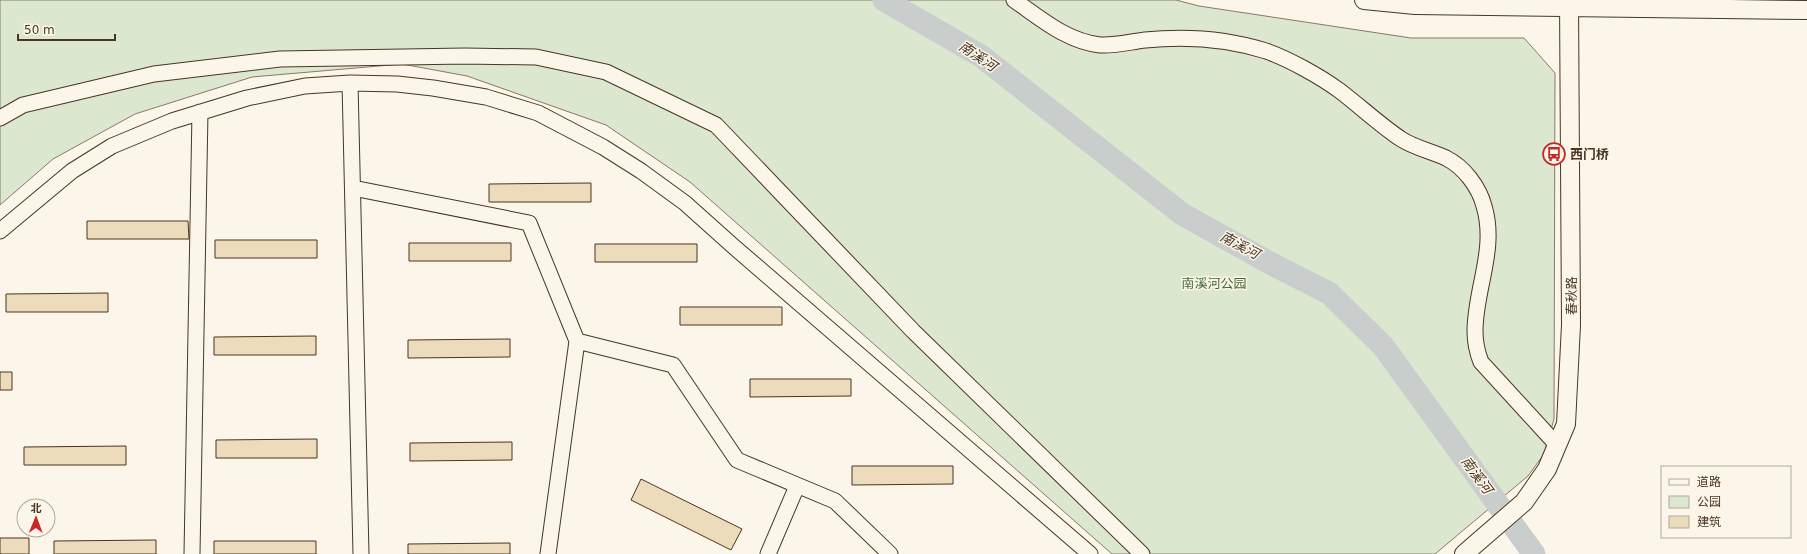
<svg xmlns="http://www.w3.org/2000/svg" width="1807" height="554" viewBox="0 0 1807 554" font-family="'DejaVu Sans','Noto Sans SC',sans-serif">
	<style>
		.green { fill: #dce7d0; stroke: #887966 }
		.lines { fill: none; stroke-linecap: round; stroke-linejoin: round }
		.river { stroke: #c9cecd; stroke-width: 23 }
		.building { fill: #ecdcbc; stroke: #4a3520 }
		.minor-casing { stroke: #4a3520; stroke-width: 17 }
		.major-casing { stroke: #4a3520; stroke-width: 20 }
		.minor { stroke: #fbf6e9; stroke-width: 15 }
		.major { stroke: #fbf6e9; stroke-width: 18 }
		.labels { text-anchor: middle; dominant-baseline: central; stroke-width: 3; stroke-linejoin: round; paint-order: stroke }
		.poi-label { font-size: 13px; font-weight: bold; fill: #4a3520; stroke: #fbf6e9; text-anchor: start }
		.park-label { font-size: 13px; fill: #436837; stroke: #fbf6e9 }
		.street-label { font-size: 13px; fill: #4a3520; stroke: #fbf6e9 }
		.water-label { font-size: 14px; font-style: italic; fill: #4a3520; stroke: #fbf6e9 }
	</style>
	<rect width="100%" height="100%" fill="#fbf6e9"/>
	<path class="green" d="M0 0H1176L1199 6 1411 38H1524L1555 73 1554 419 1544 454 1528 476 1435 554H1112L690 182 606 125 467 76 402 64 252 77 135 114 53 159 0 205Z"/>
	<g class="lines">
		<path class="river" d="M884 0 981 56 1182 214 1268 262 1329 293 1383 346 1534 554"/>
	</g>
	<path class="building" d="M591 183V202H489V184Z
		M87 221H188L189 239H87Z
		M215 240H317V258H215Z
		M409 243H511V261H409Z
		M595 244H697V262H595Z
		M108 293V312H6V294Z
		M680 307H782V325H680Z
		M316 336V355H214V337Z
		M510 339V357L408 358V340Z
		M0 372H12V390H0Z
		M750 379H851V396L750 397Z
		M317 439V458H216V440Z
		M512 442V460L410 461V443Z
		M126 446V465H24V447Z
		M852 466H953V484L852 485Z
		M641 479 742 529 731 550 631 500Z
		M0 538H29V554H0Z
		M156 540V554H54V541Z
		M214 541H316V554H214Z
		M510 543V554H408V544Z"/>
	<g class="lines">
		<g class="minor-casing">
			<path id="minor" d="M1014 0C1040 18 1066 41 1100 45 1115 46 1129 42 1145 40 1185 36 1228 39 1266 51 1289 59 1321 77 1340 91 1361 107 1380 125 1401 139 1415 148 1431 151 1446 158 1464 167 1479 187 1484 206 1497 249 1475 289 1475 331 1475 342 1477 352 1481 362L1557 445
				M350 83 361 554
				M0 118 23 105 154 74 280 59 465 56 536 57 606 72 716 125 913 331 1142 554
				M353 188 529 223 577 341 673 365 737 460 835 501 890 554
				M0 231 72 171 112 146 172 121 247 98 305 86 350 83 397 84 433 88 486 97 538 113 603 147 641 171 685 203 733 246 1090 554
				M192 554 200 112
				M548 554 577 341
				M768 554 797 486"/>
		</g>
		<g class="major-casing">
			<path id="major" d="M1364 0 1415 5 1807 10
				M1464 554 1524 502 1547 469 1566 424 1571 325 1569 0"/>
		</g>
		<use href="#minor" class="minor"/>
		<use href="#major" class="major"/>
	</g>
	<defs>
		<g id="bus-ring" transform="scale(1.15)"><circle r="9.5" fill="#fbf6e9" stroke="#c62828" stroke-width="1.5"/><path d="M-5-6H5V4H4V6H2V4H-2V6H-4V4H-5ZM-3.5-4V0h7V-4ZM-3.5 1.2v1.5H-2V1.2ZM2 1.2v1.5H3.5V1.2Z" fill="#c62828"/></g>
	</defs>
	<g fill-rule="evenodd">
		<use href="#bus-ring" x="1554" y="154"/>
	</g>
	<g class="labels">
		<g class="poi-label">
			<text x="1570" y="154">西门桥</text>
		</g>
		<g class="park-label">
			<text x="1214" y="283">南溪河公园</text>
		</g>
		<g class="street-label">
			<text transform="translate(1571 296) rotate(-90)">春秋路</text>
		</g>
		<g class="water-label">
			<text transform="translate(978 56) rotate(34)">南溪河</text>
			<text transform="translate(1240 245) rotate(28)">南溪河</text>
			<text transform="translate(1477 475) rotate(54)">南溪河</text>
		</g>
	</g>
	<rect x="1661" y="466" width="130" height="72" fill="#fbf6e9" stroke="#b4a999"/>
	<rect x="1669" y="479" width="20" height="6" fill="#fbf6e9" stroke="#b4a999"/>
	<text x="1697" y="486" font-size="12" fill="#4a3520">道路</text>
	<rect x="1669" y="496" width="20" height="12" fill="#dce7d0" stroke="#b4a999"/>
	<text x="1697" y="506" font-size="12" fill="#4a3520">公园</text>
	<rect x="1669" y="516" width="20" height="12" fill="#ecdcbc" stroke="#b4a999"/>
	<text x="1697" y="526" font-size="12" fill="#4a3520">建筑</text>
	<g transform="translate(36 518) rotate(1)"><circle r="19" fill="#fbf6e9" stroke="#b4a999"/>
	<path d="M0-3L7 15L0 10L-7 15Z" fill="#c62828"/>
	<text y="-6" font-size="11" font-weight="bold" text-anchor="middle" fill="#4a3520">北</text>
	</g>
	<path d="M18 34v6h97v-6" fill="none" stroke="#4a3520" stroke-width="2"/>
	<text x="24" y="34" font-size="12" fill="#4a3520" stroke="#fbf6e9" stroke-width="3" paint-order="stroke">50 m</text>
</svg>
